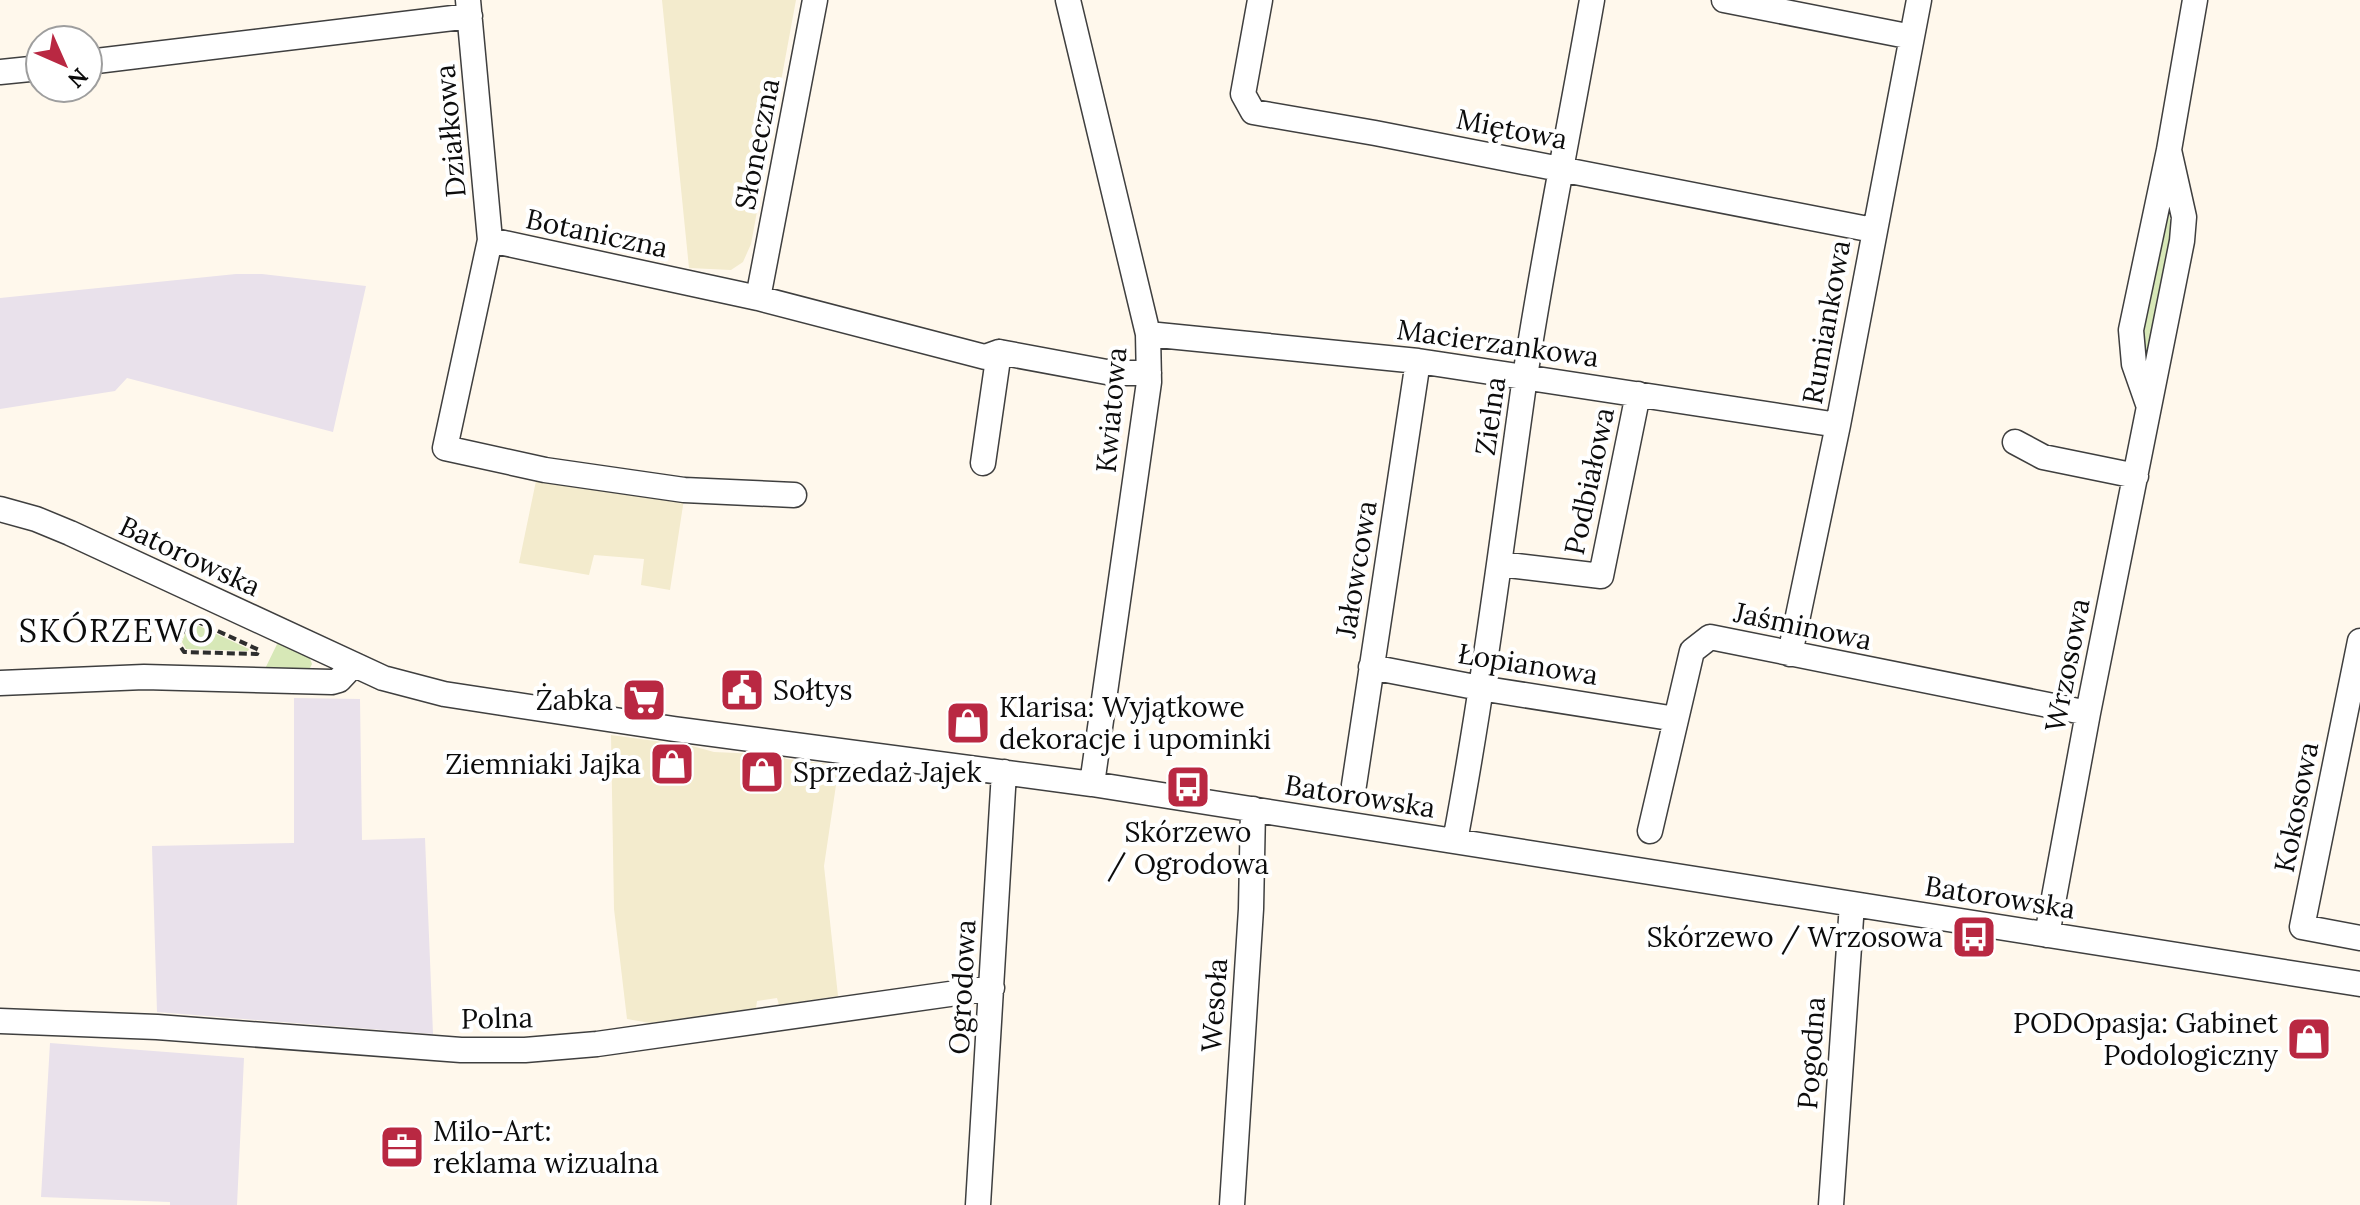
<svg xmlns="http://www.w3.org/2000/svg" width="2360" height="1205" viewBox="0 0 2360 1205" font-family="Lora,serif">
	<style>
		.industrial { fill: #e9e1eb }
		.farmland { fill: #f3ebcd }
		.green { fill: #d7e8b7 }
		.lines { fill: none; stroke-linecap: round; stroke-linejoin: round }
		.minor-casing { stroke: #3f3f3f; stroke-width: 27 }
		.path { stroke: #2e2e2e; stroke-width: 4; stroke-dasharray: 8 4; stroke-linecap: butt }
		.minor { stroke: #fff; stroke-width: 24 }
		.labels { text-anchor: middle; dominant-baseline: central; stroke-width: 8; stroke-linejoin: round; paint-order: stroke }
		.street-label { font-size: 28px; fill: #0c0c0c; stroke: #fff }
		.poi-label { font-size: 28px; fill: #0c0c0c; stroke: #fff; text-anchor: start }
		.quarter-label { font-size: 32px; letter-spacing: 2px; fill: #0c0c0c; stroke: #fff }
	</style>
	<rect width="100%" height="100%" fill="#fff8ec"/>
	<path class="industrial" d="M236 274H262L366 286 333 432 127 378 115 391 0 409V298Z
		M294 698 360 699 362 840 425 838 433 1034 157 1012 152 846 294 843Z
		M50 1043 244 1058 237 1205H170V1202L41 1197Z"/>
	<path class="farmland" d="M662 0H796L751 244 743 262 731 270 689 268Z
		M537 476 684 499 670 590 641 585 644 559 594 555 589 575 519 563Z
		M611 735 692 746 714 752 782 755 786 759 839 765 824 866 838 996 779 1005 777 998 757 1001 756 1008 650 1023 627 1019 614 909Z"/>
	<path class="green" d="M2169 206 2171 235 2146 366 2139 343Z
		M195 624 249 649 248 651 186 649 182 642 189 625Z
		M279 640 309 656 312 664 308 672 263 673Z"/>
	<g class="lines">
		<g class="minor-casing">
			<path id="minor" d="M468 0 490 240 445 448 545 470 684 490 794 495
				M1068 0 1148 334 1149 382 1092 784
				M1260 0 1243 94 1253 112 1375 133 1873 230
				M1724 0 1912 37
				M88 62 470 16
				M0 72 40 68
				M490 240 758 298 985 357 999 352 1112 373H1149
				M758 298 815 0
				M1148 334 1418 361 1838 425
				M2148 404 2134 364 2131 330 2169 150 2195 0
				M2015 442 2043 457 2136 476
				M983 463 999 352
				M0 509 36 519 70 533 383 678 444 694 674 729 1092 784 2360 984
				M1500 564 1601 576 1638 394
				M2360 641 2302 927 2360 938
				M1790 654 1838 425 1919 0
				M1371 667 1480 688 1676 719
				M0 683 144 677 332 682 339 680 353 665
				M1354 785 1418 361
				M1650 831 1692 651 1710 637 2088 713
				M1455 841C1484 687 1503 532 1525 377 1544 251 1570 126 1592 0
				M2047 935 2088 713 2182 241 2184 217 2169 150
				M0 1021 157 1027 461 1050H525L597 1044 992 988
				M978 1205 1004 772
				M1232 1205 1251 909 1253 809
				M1831 1205 1852 904"/>
		</g>
		<path class="path" d="M196 621 259 650 257 654 184 652 178 643 187 623Z"/>
		<use href="#minor" class="minor"/>
	</g>
	<defs>
		<g id="civic-square" transform="scale(2.3)"><rect x="-9" y="-9" width="18" height="18" rx="4" fill="#b92842" stroke="#fff"/><path d="M-.6-6.5H3V-4.5H.6V-3L4-1V1h2V6H-6V1h2V-1L-.6-3ZM-1.2 2.5V6h2.4V2.5Z" fill="#fff"/></g>
		<g id="supermarket-square" transform="scale(2.3)"><rect x="-9" y="-9" width="18" height="18" rx="4" fill="#b92842" stroke="#fff"/><path d="M-6-5.5h2.5l.6 2H6L4.5 2H-2.5L-4.4-4H-6ZM-1.5 3.2a1.3 1.3 0 1 0 .1 0ZM3 3.2a1.3 1.3 0 1 0 .1 0Z" fill="#fff"/></g>
		<g id="shop-square" transform="scale(2.3)"><rect x="-9" y="-9" width="18" height="18" rx="4" fill="#b92842" stroke="#fff"/><path d="M-5-2.5h2.3a2.7 3.5 0 0 1 5.4 0H5L5.5 6h-11ZM-1.5-2.5h3a1.5 2.3 0 0 0-3 0Z" fill="#fff"/></g>
		<g id="bus-square" transform="scale(2.3)"><rect x="-9" y="-9" width="18" height="18" rx="4" fill="#b92842" stroke="#fff"/><path d="M-5-6H5V4H4V6H2V4H-2V6H-4V4H-5ZM-3.5-4V0h7V-4ZM-3.5 1.2v1.5H-2V1.2ZM2 1.2v1.5H3.5V1.2Z" fill="#fff"/></g>
		<g id="office-square" transform="scale(2.3)"><rect x="-9" y="-9" width="18" height="18" rx="4" fill="#b92842" stroke="#fff"/><path d="M-6-3h4V-5.5h4V-3h4V5H-6ZM-1-4.5V-3h2v-1.5ZM-6 0V1H6V0Z" fill="#fff"/></g>
	</defs>
	<g fill-rule="evenodd">
		<use href="#civic-square" x="742" y="690"/>
		<use href="#supermarket-square" x="644" y="700"/>
		<use href="#shop-square" x="968" y="723"/>
		<use href="#shop-square" x="672" y="764"/>
		<use href="#shop-square" x="762" y="772"/>
		<use href="#bus-square" x="1188" y="787"/>
		<use href="#bus-square" x="1974" y="937"/>
		<use href="#shop-square" x="2309" y="1039"/>
		<use href="#office-square" x="402" y="1147"/>
	</g>
	<g class="labels">
		<g class="street-label">
			<text transform="translate(1512 129) rotate(11)">Miętowa</text>
			<text transform="translate(450 131) rotate(-95)">Działkowa</text>
			<text transform="translate(757 144) rotate(-79)">Słoneczna</text>
			<text transform="translate(597 233) rotate(12)">Botaniczna</text>
			<text transform="translate(1826 322) rotate(-80)">Rumiankowa</text>
			<text transform="translate(1498 343) rotate(8)">Macierzankowa</text>
			<text transform="translate(1111 410) rotate(-85)">Kwiatowa</text>
			<text transform="translate(1490 416) rotate(-82)">Zielna</text>
			<text transform="translate(1589 481) rotate(-78)">Podbiałowa</text>
			<text transform="translate(190 556) rotate(25)">Batorowska</text>
			<text transform="translate(1356 569) rotate(-81)">Jałowcowa</text>
			<text transform="translate(1803 626) rotate(12)">Jaśminowa</text>
			<text transform="translate(1528 664) rotate(9)">Łopianowa</text>
			<text transform="translate(2067 665) rotate(-79)">Wrzosowa</text>
			<text transform="translate(1360 796) rotate(9)">Batorowska</text>
			<text transform="translate(2296 807) rotate(-79)">Kokosowa</text>
			<text transform="translate(2000 897) rotate(9)">Batorowska</text>
			<text transform="translate(962 987) rotate(-87)">Ogrodowa</text>
			<text transform="translate(1214 1005) rotate(-86)">Wesoła</text>
			<text transform="translate(497 1018) rotate(-1)">Polna</text>
			<text transform="translate(1811 1053) rotate(-86)">Pogodna</text>
		</g>
		<g class="poi-label">
			<text x="773" y="690">Sołtys</text>
			<text x="613" y="700" text-anchor="end">Żabka</text>
			<text x="999" y="707">Klarisa: Wyjątkowe<tspan x="999" dy="32">dekoracje i upominki</tspan></text>
			<text x="641" y="764" text-anchor="end">Ziemniaki Jajka</text>
			<text x="793" y="772">Sprzedaż Jajek</text>
			<text x="1188" y="832" text-anchor="middle">Skórzewo<tspan x="1188" dy="32">/ Ogrodowa</tspan></text>
			<text x="1943" y="937" text-anchor="end">Skórzewo / Wrzosowa</text>
			<text x="2278" y="1023" text-anchor="end">PODOpasja: Gabinet<tspan x="2278" dy="32">Podologiczny</tspan></text>
			<text x="433" y="1131">Milo-Art:<tspan x="433" dy="32">reklama wizualna</tspan></text>
		</g>
		<g class="quarter-label">
			<text x="117" y="630">SKÓRZEWO</text>
		</g>
	</g>
	<g transform="translate(64 64) rotate(135)"><circle r="38" fill="#ffffff" stroke="#9e9e9e" stroke-width="2"/>
	<path d="M0-6L14 30L0 20L-14 30Z" fill="#b92842"/>
	<text y="-12" font-size="22" font-weight="bold" text-anchor="middle" fill="#0c0c0c">N</text>
	</g>
</svg>
